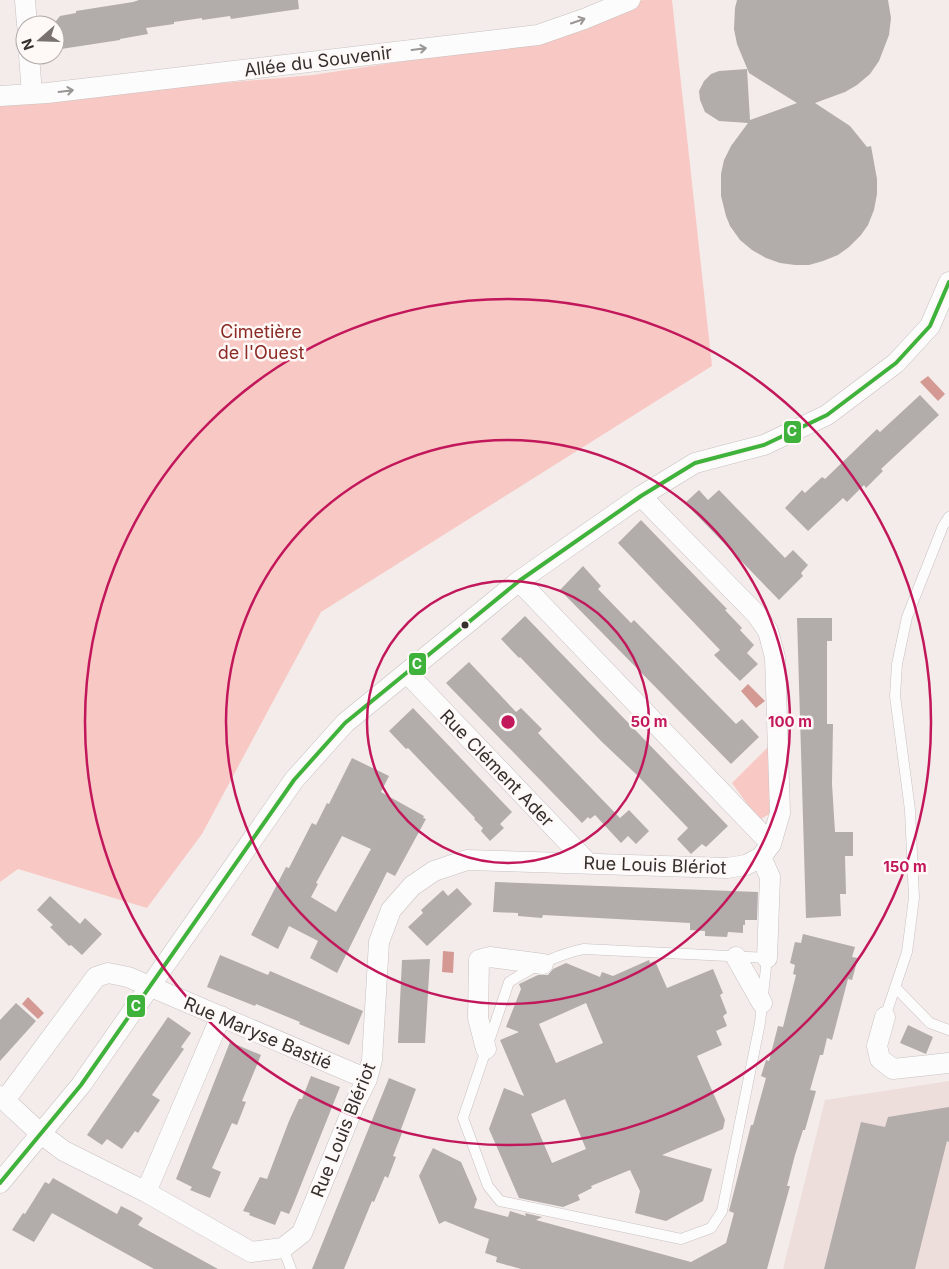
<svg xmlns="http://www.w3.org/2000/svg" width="949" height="1269" viewBox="0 0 949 1269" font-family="Inter,sans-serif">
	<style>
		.built { fill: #eededb }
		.green { fill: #f8c9c4 }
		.water { fill: #d39992 }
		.building { fill: #b2acaa; fill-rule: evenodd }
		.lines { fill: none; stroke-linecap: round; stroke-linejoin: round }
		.lane-casing { stroke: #c7c1c0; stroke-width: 11 }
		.street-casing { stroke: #c7c1c0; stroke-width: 21 }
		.lane { stroke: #fdfcfc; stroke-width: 10 }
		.street { stroke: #fdfcfc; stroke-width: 20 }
		.bus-1-casing { stroke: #fef8f7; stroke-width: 8 }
		.bus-1 { stroke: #3fb23b; stroke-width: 4 }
		.oneway { stroke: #999695 }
		.ring { fill: none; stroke: #c2185b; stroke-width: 2.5 }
		.bus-dot { fill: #352f2e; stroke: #fef8f7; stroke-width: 2 }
		.labels { text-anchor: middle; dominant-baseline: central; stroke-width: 5; stroke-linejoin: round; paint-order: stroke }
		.street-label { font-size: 18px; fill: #352f2e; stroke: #fef8f7 }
		.park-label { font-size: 18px; fill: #8b2b26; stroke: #fef8f7 }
		.centre { fill: #c2185b; stroke: #fef8f7; stroke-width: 2.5 }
		.ring-label { font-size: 15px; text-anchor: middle; font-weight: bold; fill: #c2185b; stroke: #fef8f7; stroke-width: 5; stroke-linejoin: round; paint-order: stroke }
		.line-badge { stroke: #fef8f7; stroke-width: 2 }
		.badge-label { font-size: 14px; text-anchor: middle; font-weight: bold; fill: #fff }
	</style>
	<rect width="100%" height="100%" fill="#f4ecea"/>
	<path class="built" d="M949 1081V1269H783L825 1100Z"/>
	<path class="green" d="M643 0H672L712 366 321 612 202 834 147 908 18 869 0 882V103L313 75 540 40Z
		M769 746 775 811 759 820 732 783Z"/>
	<path class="water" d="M928 376 945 394 938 401 920 382Z
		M748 684 765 701 756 708 741 691Z
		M443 951 454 952 453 973 442 972Z
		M28 997 44 1013 38 1019 22 1004Z"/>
	<path class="building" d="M139 0H298L299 9 231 19 230 16 202 20V18L174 22V24L146 28 148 34 120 39V40L61 49 56 21 60 16 76 13V11L133 2Z
		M737 0H888L891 18 889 35 879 61 870 74 857 85 845 92 815 103 850 126 867 147 871 146 877 179V194L874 210 868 225 861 235 849 247 838 255 823 261 809 265H795L780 263 766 258 752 250 740 240 730 226 726 216 721 196V174L724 160 731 146 748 123 719 121 705 112 700 100 699 91 704 81 711 74 719 71 747 69 750 120 797 103 749 73 737 44 734 29 735 8Z
		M920 395 939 415 881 469 883 471 866 488 864 485 847 502 843 498 808 531 785 508 802 490 805 493 822 477 825 479 877 429 880 432Z
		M699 490 708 500 719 490 785 558 793 550 808 565 801 573 803 576 779 600 685 503Z
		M641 520 727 609 725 610 742 628 740 630 754 645 747 653 758 664 740 681 714 655 720 650 618 543Z
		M583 566 601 586 598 589 631 623 634 620 736 724 742 719 759 737 731 764 560 590Z
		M525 616 728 826 706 847 702 844 691 854 677 839 688 828 637 775 601 741 520 657 519 658 501 639Z
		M797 618H832V641H827V724H833L832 784 835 832H853V856H845L846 894H840L841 916 806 918Z
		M469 662 516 712 521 708 542 729 538 733 620 818 629 810 649 831 636 844 628 836 621 843 595 815 590 819 588 817 582 823 446 683Z
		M413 708 512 812 500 824 504 828 490 841 481 831 483 828 474 819 475 818 408 748 406 749 389 731Z
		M352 758 389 776 381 792 424 816 423 818 426 819 395 876 387 872 337 973 310 958 318 941 289 926 278 949 251 935 286 867 289 868 312 823 316 825 327 803 329 804ZM342 836 371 849 336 912 311 897 318 884 316 883Z
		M495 882 758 892 757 920H745V925H743V933L728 932 727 937 705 936V931L690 930V923L543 915 542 918 518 916V913L493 912Z
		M457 888 472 904 427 946 408 927 423 913 421 910 443 890 448 896Z
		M50 896 80 924 85 918 102 934 82 955 71 945 69 946 50 927 53 925 37 910Z
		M803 934 855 947 852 957 858 958 852 980 848 979 832 1040 827 1038 823 1055H820L810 1090 816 1091 805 1130H803L795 1155 787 1186H790L767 1269H521L496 1262 497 1257 485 1253 489 1239 445 1221 439 1224 419 1176 433 1148 461 1162 477 1199 474 1208 508 1217 510 1211 526 1216 525 1213 542 1217 536 1220 691 1262 726 1243 734 1213 729 1211 751 1125H753L766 1078 761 1076 766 1060 769 1061 778 1026 783 1027 796 975 793 974 795 965 790 963 795 942 801 943Z
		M220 955 268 975 270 971 363 1011 349 1045 299 1024 300 1022 256 1004 255 1006 207 987Z
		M430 959 425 1043H398L402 960Z
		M649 960 650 963 655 961 667 988 713 969 723 993 720 995 727 1013 723 1016 727 1026 716 1031 722 1045 697 1056 725 1120 723 1129 662 1155 712 1169 703 1201 666 1221 635 1213 640 1191 630 1170 591 1186 592 1188 578 1195 580 1200 563 1207 519 1198 489 1129 504 1088 524 1096 500 1040 519 1032 506 1027 521 989 519 984 538 975H548L553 969 566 963 600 977 602 972 613 976ZM586 1003 603 1043 556 1063 539 1024ZM565 1099 586 1149 552 1163 531 1114Z
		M16 1003 36 1021 0 1061V1020Z
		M168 1017 191 1033 181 1047 184 1049 152 1095 160 1100 138 1133 135 1131 122 1149 107 1139 102 1145 87 1135Z
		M908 1025 933 1037 926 1054 900 1043Z
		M230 1042 261 1055 242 1101 246 1102 237 1125 232 1123 212 1168 221 1172 210 1198 190 1190 192 1187 176 1179Z
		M311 1076 340 1087 293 1205 289 1214 281 1211 275 1225 249 1215 250 1213 243 1211 260 1177 267 1179 289 1121 299 1099H302Z
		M389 1078 416 1089 400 1132 402 1133 393 1156 396 1157 388 1178 385 1176 374 1202 372 1201 344 1269H312Z
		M949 1107V1142L947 1141 915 1269H824L861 1122 885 1127 888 1117Z
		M53 1178 117 1214 121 1206 131 1211 143 1218 138 1225 218 1269H154L52 1213 34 1242 12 1230 23 1213 25 1214 45 1182 49 1184Z"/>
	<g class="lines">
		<g class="lane-casing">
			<path id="lane" d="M584 949 767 958 760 1023 722 1211 711 1228 681 1239 500 1201 488 1186 463 1118 509 982C531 968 558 954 584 949Z
				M895 987 930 1023 949 1030
				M885 1017 907 952 914 898 910 810 895 696 897 664 907 617 943 526 949 517
				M283 1248 291 1269"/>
		</g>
		<g class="street-casing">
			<path id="street" d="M25 0 27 25
				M29 55 32 94
				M0 96 47 93 538 35 584 19 630 0
				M519 581 771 844
				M407 673 588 863
				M761 857 770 877 767 958
				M736 957 762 1003
				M885 1017 877 1046 880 1059 893 1069 949 1063
				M486 1049 478 1018 479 960 490 957 543 964
				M0 1096 41 1134 64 1151 146 1192 251 1252 283 1248 302 1233 355 1103 367 1079 372 1060 379 942 391 910 412 886 434 871 467 860 727 868 746 865 761 857 771 844 780 813 775 657 768 631 757 615 641 496
				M5 1100 96 977 108 973 128 977 367 1079
				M0 1183 81 1085 294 780 345 723 519 581 641 496 695 463 764 445 827 415 896 363 930 326 949 282
				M146 1192 221 1016"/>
		</g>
		<use href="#lane" class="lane"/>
		<use href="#street" class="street"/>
		<g class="bus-1-casing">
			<path id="bus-1" d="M0 1183 81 1085 294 780 345 723 519 581 641 496 695 463 764 445 827 415 896 363 930 326 949 282"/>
		</g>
		<use href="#bus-1" class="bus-1"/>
	</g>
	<defs><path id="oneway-shaft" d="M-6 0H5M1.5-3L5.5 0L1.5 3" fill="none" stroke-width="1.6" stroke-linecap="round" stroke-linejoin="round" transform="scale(1.25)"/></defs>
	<g class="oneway">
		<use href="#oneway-shaft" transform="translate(578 21) rotate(-19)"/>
		<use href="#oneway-shaft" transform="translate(419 49) rotate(-7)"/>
		<use href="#oneway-shaft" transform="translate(66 91) rotate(-7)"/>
	</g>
	<g class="ring">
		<circle cx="508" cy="722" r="141"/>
		<circle cx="508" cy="722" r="282"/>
		<circle cx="508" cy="722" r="423"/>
	</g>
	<circle class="bus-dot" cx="465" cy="625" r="4.5"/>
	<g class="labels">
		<g class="street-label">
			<text transform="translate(318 61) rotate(-7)">Allée du Souvenir</text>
			<text transform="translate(497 768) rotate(46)">Rue Clément Ader</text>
			<text transform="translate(655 865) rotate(2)">Rue Louis Blériot</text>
			<text transform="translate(258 1033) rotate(23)">Rue Maryse Bastié</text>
			<text transform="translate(343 1130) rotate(-68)">Rue Louis Blériot</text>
		</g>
		<g class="park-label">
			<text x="261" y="331">Cimetière<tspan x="261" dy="21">de l'Ouest</tspan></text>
		</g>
	</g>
	<circle cx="508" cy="722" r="8" class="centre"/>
	<g class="ring-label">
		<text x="649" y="727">50 m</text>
		<text x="790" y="727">100 m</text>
		<text x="905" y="872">150 m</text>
	</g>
	<g class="line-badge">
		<rect x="783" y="420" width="19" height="24" rx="5" fill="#3fb23b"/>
		<rect x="408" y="652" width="19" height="24" rx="5" fill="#3fb23b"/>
		<rect x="126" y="994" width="20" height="24" rx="5" fill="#3fb23b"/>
	</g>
	<g class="badge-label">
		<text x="792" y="436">C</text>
		<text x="417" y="669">C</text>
		<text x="136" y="1011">C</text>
	</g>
	<g transform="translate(40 40) rotate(250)"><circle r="24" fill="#fef8f7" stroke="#aea8a7"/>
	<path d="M0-4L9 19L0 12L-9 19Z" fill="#787170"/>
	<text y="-8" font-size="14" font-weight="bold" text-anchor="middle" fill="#352f2e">N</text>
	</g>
</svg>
